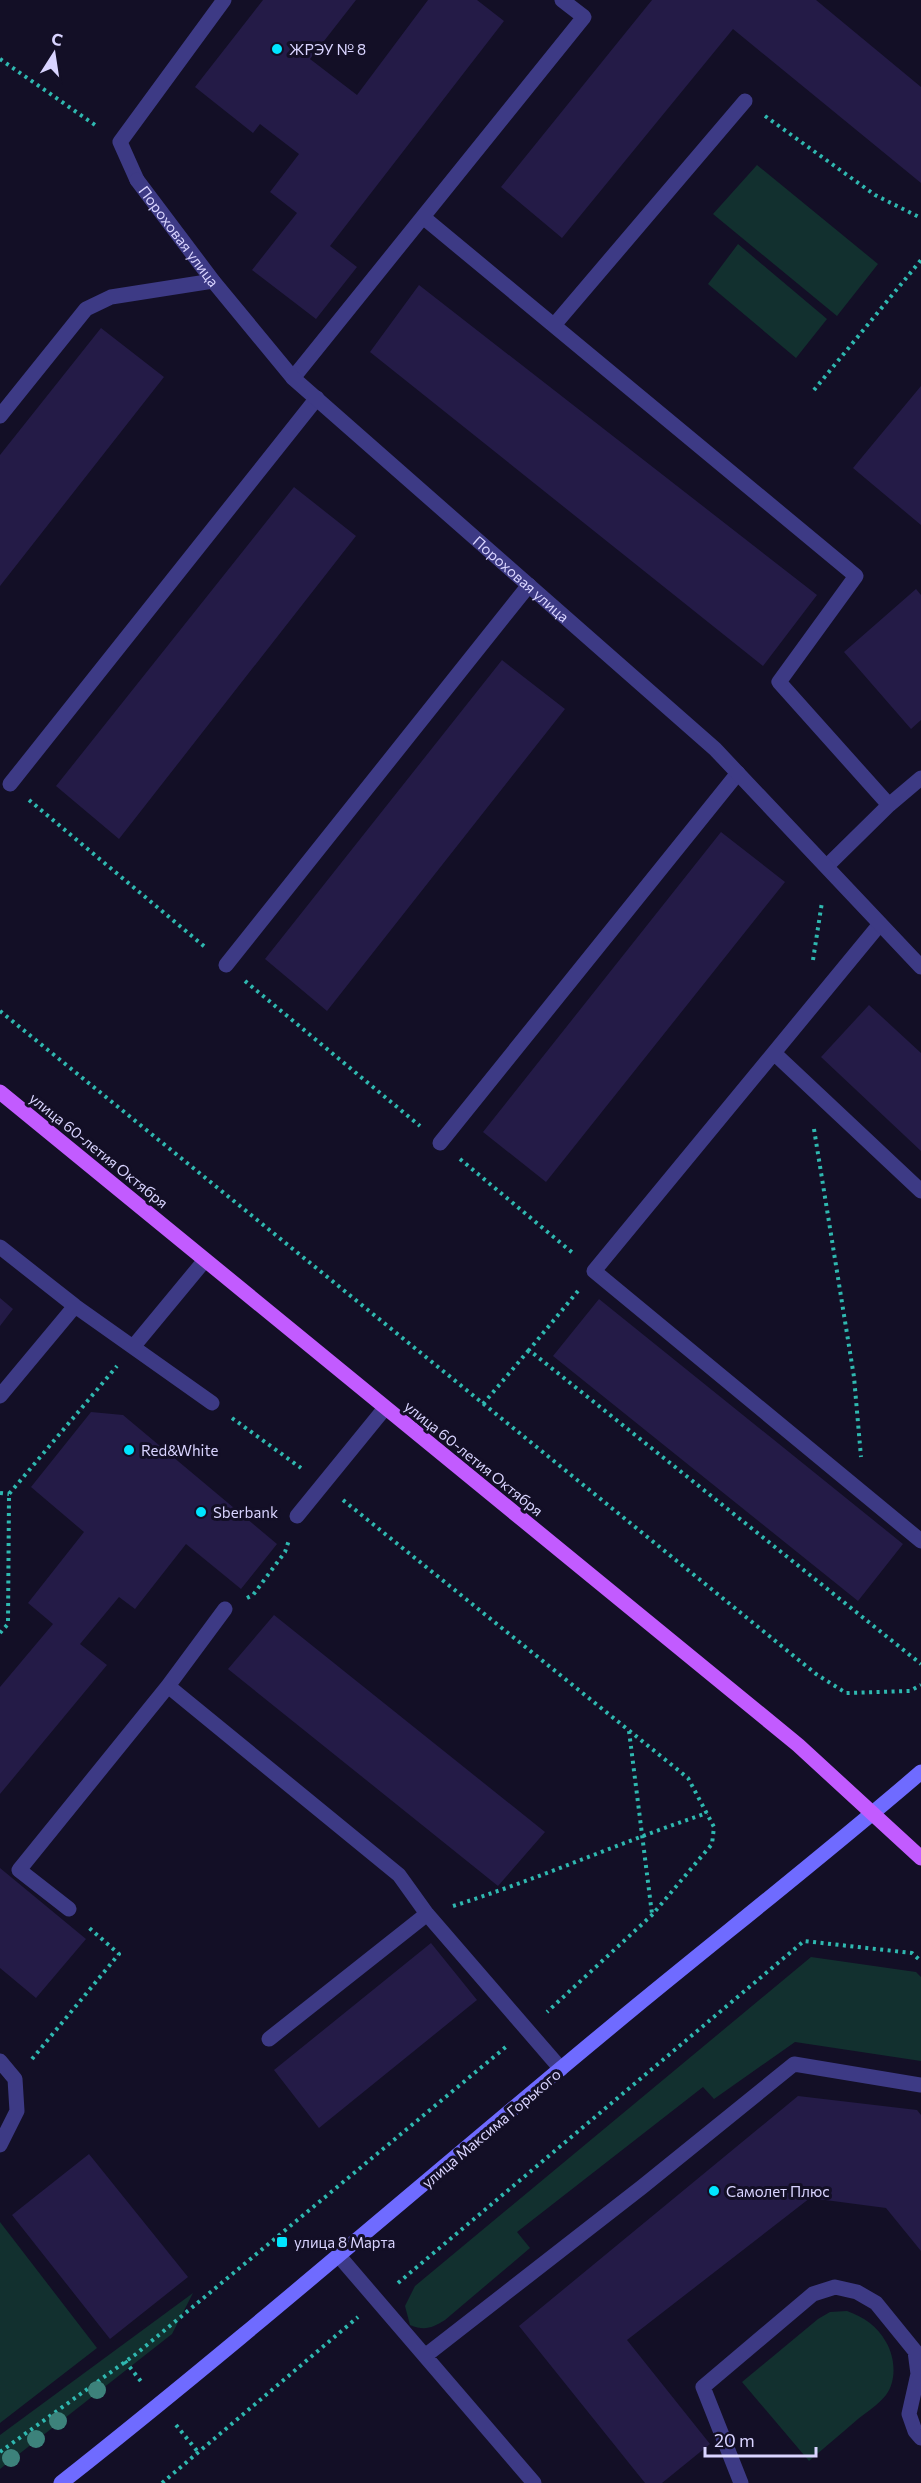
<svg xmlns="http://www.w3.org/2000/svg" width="921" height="2483" viewBox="0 0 921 2483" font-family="Commissioner,sans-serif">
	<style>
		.green { fill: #12302f }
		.building { fill: #241b47 }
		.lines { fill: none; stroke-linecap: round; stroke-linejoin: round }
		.path { stroke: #2fb8b0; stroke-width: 4; stroke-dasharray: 3 4.5; stroke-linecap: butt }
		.service { stroke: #3d3a85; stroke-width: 15 }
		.minor { stroke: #3d3a85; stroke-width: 15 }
		.secondary { stroke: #6f6bff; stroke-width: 15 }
		.primary { stroke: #c25bff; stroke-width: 15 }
		.tree { fill: #3d827b }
		.poi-dot { fill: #00e5ff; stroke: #130f26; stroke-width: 2 }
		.labels { text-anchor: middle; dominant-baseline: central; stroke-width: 6; stroke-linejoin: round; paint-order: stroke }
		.poi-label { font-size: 15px; fill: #d9d4ff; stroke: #130f26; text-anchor: start }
		.street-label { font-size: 15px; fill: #d9d4ff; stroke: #130f26 }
	</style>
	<rect width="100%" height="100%" fill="#130f26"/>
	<path class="green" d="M757 165 878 264 837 316 713 214Z
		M738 244 827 319 796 358 708 284Z
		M811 1957 916 1972 921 1977V2061L795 2042 714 2099 703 2087 517 2232 530 2248 445 2320C432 2328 425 2331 410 2325L405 2306 415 2286Z
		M0 2222 97 2348 0 2423Z
		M193 2293 172 2334 0 2469V2435Z
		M847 2311C864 2317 877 2326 886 2342 895 2357 897 2380 886 2395 879 2404 867 2412 858 2419 842 2433 825 2447 809 2461L742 2382 818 2319 830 2312Z"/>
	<path class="building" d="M263 0H356L310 59 357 95 428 0H477L504 21 330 246 357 267 316 319 252 270 297 213 270 192 299 154 260 124 253 133 195 87Z
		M652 0H816L921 87V183L733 29 562 238 501 187Z
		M419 285 817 595 763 666 370 352Z
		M101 328 164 377 0 586V455Z
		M921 386V525L853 468Z
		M294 487 356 536 119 839 56 786Z
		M916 589 921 595V720L911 729 844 652Z
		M502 660 565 709 327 1011 265 959Z
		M721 832 785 882 546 1182 483 1132Z
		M869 1005 921 1053V1151L821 1057Z
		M0 1298 13 1309 0 1326Z
		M599 1299 903 1544 858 1601 553 1356Z
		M91 1412 123 1415 277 1544 241 1589 186 1544 135 1609 119 1597 80 1644 107 1665 0 1794V1687L53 1624 28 1603 84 1532 31 1487Z
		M274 1615 545 1832 498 1886 228 1669Z
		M0 1868 86 1939 36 1998 0 1968Z
		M431 1943 477 2000 319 2128 274 2070Z
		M798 2096 917 2110 921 2115V2251L886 2208 810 2198 627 2340 710 2444 662 2483H645L519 2326Z
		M89 2154 188 2277 110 2339 12 2215Z"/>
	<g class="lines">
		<path class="path" d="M0 59 98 127
			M765 116 875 195 921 218
			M814 390 921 260
			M29 800 205 947
			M813 960 822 902
			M245 981 420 1126
			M0 1011 816 1674 846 1693 910 1691 921 1685
			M814 1129 854 1377 861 1457
			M460 1159 574 1254
			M578 1291 529 1350 921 1664
			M483 1404 529 1350
			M232 1418 301 1468
			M0 1493 9 1494
			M343 1500 688 1778 714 1827 712 1844 652 1915 547 2012
			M247 1598 253 1595 285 1552 289 1540
			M0 1633 8 1624 9 1494 117 1366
			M629 1731 652 1914
			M453 1906C539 1879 621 1842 707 1813
			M32 2059 119 1954 87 1926
			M398 2283 804 1941 912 1953 921 1961
			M125 2361 143 2384
			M176 2425 198 2452
			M0 2452 136 2354 507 2046
			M162 2483 358 2317"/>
		<path class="service" d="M137 180 120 142 224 0
			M423 217 856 576 779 682 889 805 827 866
			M555 324 745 101
			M293 378 584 17 562 0
			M0 416 86 309 111 297 213 281
			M10 784 317 398
			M889 805 921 778
			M880 924 594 1271 921 1541
			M226 965 529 585
			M774 1053 921 1191
			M440 1143 738 773
			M0 1247 75 1306 212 1403
			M133 1347 205 1260
			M0 1396 75 1306
			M297 1516 385 1408
			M168 1686 225 1609
			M69 1909 19 1870 168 1686 399 1875 427 1914 561 2069
			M269 2039 427 1914
			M0 2061 15 2079 17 2111 0 2145
			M339 2256 534 2483
			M425 2356 642 2187 794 2064 921 2085
			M741 2483 703 2387 813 2294 835 2287 857 2292 876 2303 915 2351 918 2374 909 2414 915 2431 921 2438"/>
		<path class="minor" id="s1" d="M137 180 213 281 293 378 715 749 921 967"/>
		<path class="secondary" d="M61 2483C256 2329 443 2165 635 2007 730 1929 827 1853 921 1772"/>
		<path class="primary" d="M0 1092 798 1745 921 1858"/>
	</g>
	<g class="tree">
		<circle cx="97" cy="2390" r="9"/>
		<circle cx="58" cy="2421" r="9"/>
		<circle cx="36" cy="2439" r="9"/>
		<circle cx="11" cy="2458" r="9"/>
	</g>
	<g class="poi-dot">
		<circle cx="277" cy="49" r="6"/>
		<circle cx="129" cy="1450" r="6"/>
		<circle cx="201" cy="1512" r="6"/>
		<circle cx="714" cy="2191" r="6"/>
		<rect x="276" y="2236" width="12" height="12" rx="3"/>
	</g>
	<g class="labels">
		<g class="poi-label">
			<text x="289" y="49">ЖРЭУ № 8</text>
			<text x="141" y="1450">Red&amp;White</text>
			<text x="213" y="1512">Sberbank</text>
			<text x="726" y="2191">Самолет Плюс</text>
			<text x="294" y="2242">улица 8 Марта</text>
		</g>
		<g class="street-label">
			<text stroke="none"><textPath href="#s1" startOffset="70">Пороховая улица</textPath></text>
			<text stroke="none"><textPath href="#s1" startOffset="556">Пороховая улица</textPath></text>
			<text transform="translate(99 1150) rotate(39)">улица 60-летия Октября</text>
			<text transform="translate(474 1458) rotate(39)">улица 60-летия Октября</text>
			<text transform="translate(491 2128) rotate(-40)">улица Максима Горького</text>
		</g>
	</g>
	<g transform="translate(54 54) rotate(12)" stroke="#130f26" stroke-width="4.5" paint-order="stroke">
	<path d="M0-4.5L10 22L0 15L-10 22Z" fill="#d9d4ff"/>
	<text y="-9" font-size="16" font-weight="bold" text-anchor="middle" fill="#d9d4ff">С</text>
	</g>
	<path d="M705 2447v9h111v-9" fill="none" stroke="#d9d4ff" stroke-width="3"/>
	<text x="714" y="2447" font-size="18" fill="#d9d4ff" stroke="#130f26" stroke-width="4.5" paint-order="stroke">20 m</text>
</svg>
